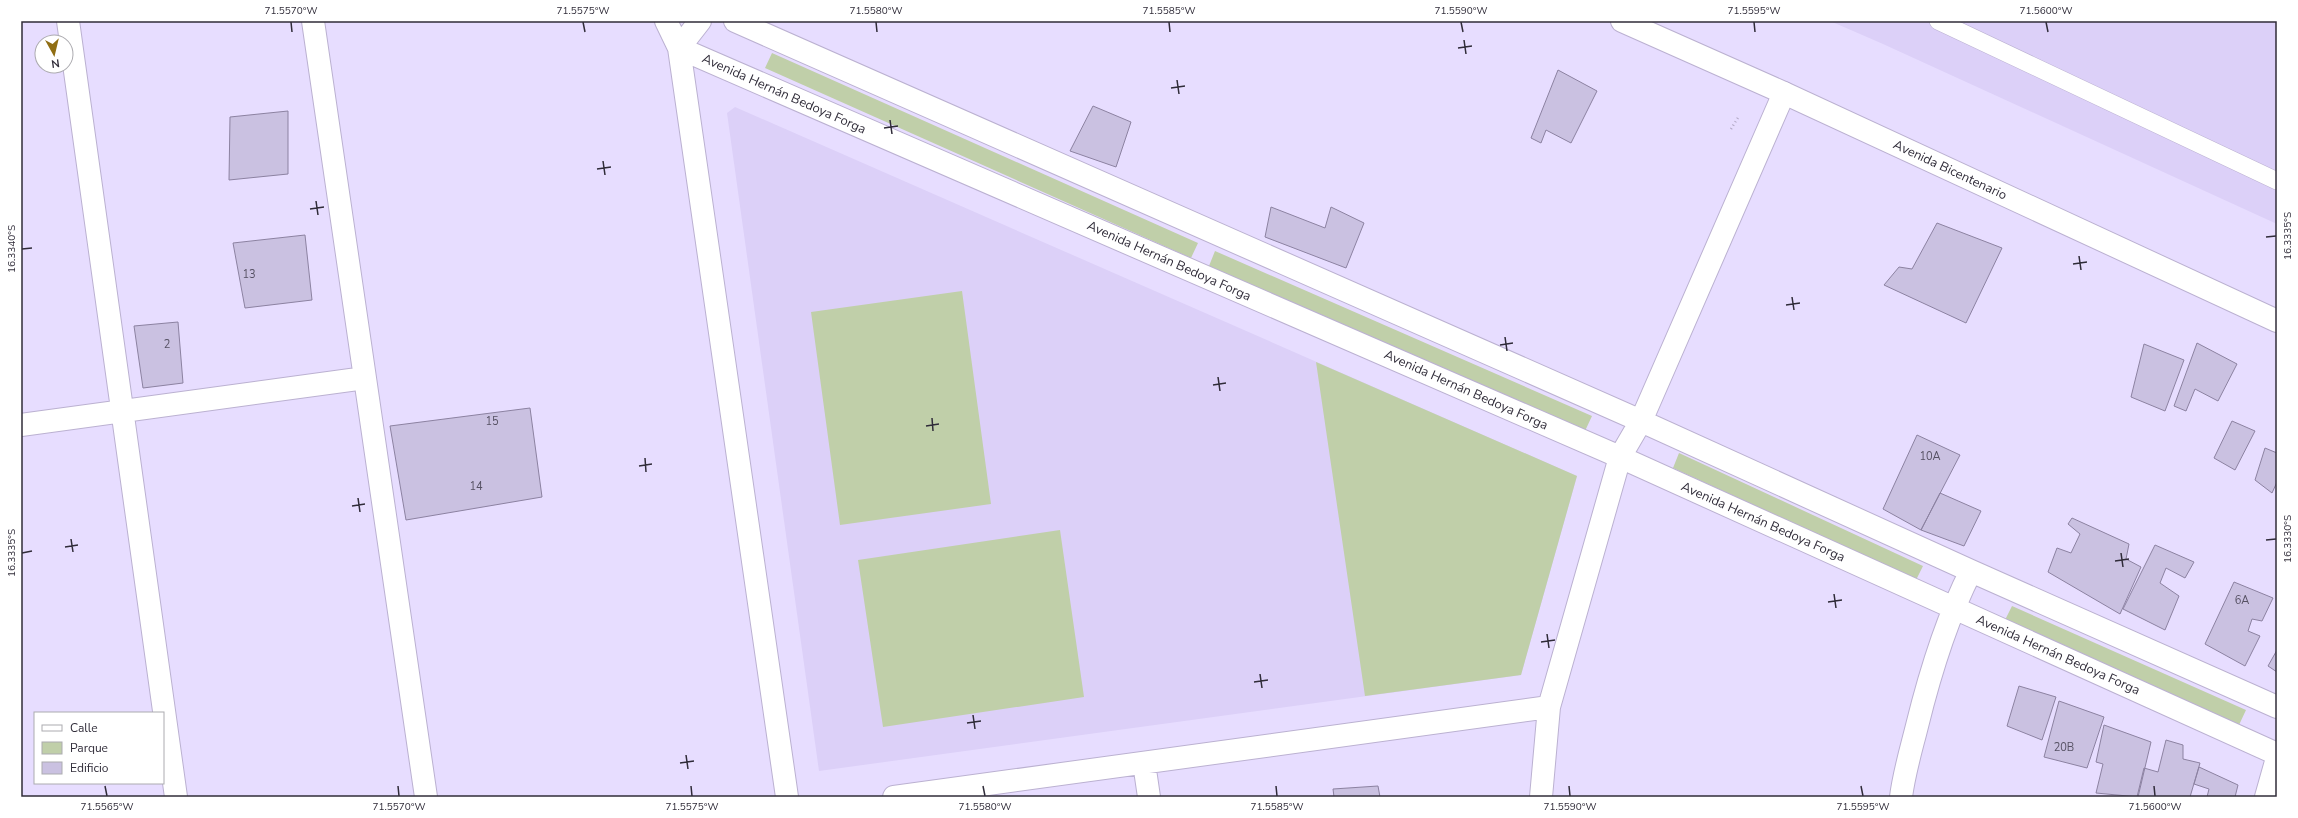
<svg xmlns="http://www.w3.org/2000/svg" width="2298" height="818" viewBox="0 0 2298 818" font-family="'Nunito Sans',sans-serif">
	<style>
		.built { fill: #dcd0f8 }
		.green { fill: #c0cfa9 }
		.building { fill: #cac1e1; stroke: #8c82a1 }
		.lines { fill: none; stroke-linecap: round; stroke-linejoin: round }
		.lane-casing { stroke: #bbb1d1; stroke-width: 18 }
		.street-casing { stroke: #bbb1d1; stroke-width: 24 }
		.secondary-casing { stroke: #bbb1d1; stroke-width: 24 }
		.path { stroke: #b0a7c3; stroke-width: 2.5; stroke-dasharray: 1 3; stroke-linecap: butt }
		.lane { stroke: #fff; stroke-width: 17 }
		.street { stroke: #fff; stroke-width: 22 }
		.secondary { stroke: #fff; stroke-width: 22 }
		.ticks { fill: none; stroke: #302c39; stroke-width: 1.5 }
		.labels { text-anchor: middle; dominant-baseline: central; stroke-width: 3; stroke-linejoin: round; paint-order: stroke }
		.number-label { font-size: 11px; fill: #565163 }
		.street-label { font-size: 13px; fill: #302c39; stroke: #fff }
		.neatline { fill: none; stroke: #302c39; stroke-width: 1.5 }
		.ticks-label { font-size: 10px; text-anchor: middle; fill: #302c39 }
	</style>
	<rect width="100%" height="100%" fill="#e7ddff"/>
	<path class="built" d="M1830 21H2277V224L1883 44Z
		M735 107 1577 476 1521 675 819 771 727 113Z"/>
	<path class="green" d="M772 53 1198 243 1191 258 765 68Z
		M1215 251 1592 416 1585 431 1209 266Z
		M962 291 991 504 840 525 811 312Z
		M1316 362 1577 476 1521 675 1365 696Z
		M1679 453 1923 566 1916 580 1673 468Z
		M1060 530 1084 697 883 727 858 560Z
		M2012 606 2246 710 2239 725 2005 620Z"/>
	<path class="building" d="M1558 70 1597 91 1571 143 1546 130 1541 143 1531 138Z
		M1093 106 1131 122 1116 167 1070 151Z
		M288 111V174L229 180 230 117Z
		M1271 207 1325 228 1331 207 1364 223 1346 268 1265 237Z
		M1937 223 2002 248 1966 323 1884 285 1899 267 1912 269Z
		M305 235 312 300 245 308 233 243Z
		M178 322 183 383 143 388 134 326Z
		M2197 343 2237 364 2218 401 2195 389 2186 411 2174 406Z
		M2144 344 2184 360 2165 411 2131 397Z
		M530 408 542 497 406 520 390 426Z
		M2232 421 2255 431 2235 470 2214 458Z
		M1917 435 1960 455 1921 530 1883 509Z
		M2265 448 2277 453V482L2272 493 2255 480Z
		M1940 493 1981 511 1964 546 1921 530Z
		M2072 518 2129 544 2126 559 2141 567 2120 614 2048 572 2057 548 2071 553 2080 534 2068 524Z
		M2155 545 2194 562 2185 578 2166 568 2160 583 2179 596 2165 630 2123 609Z
		M2234 582 2273 598 2262 621 2252 619 2248 631 2260 636 2245 666 2205 644Z
		M2277 650V672L2268 666Z
		M2019 686 2056 697 2042 740 2007 726Z
		M2059 701 2104 717 2087 768 2044 757Z
		M2104 725 2151 742 2138 797 2096 793 2103 764 2096 762Z
		M2166 740 2183 745V759L2200 763 2190 797H2137L2144 768 2158 772Z
		M2199 767 2238 785 2235 797H2207L2209 789 2194 784Z
		M1378 786 1380 797H1334L1333 789Z"/>
	<g class="lines">
		<g class="lane-casing">
			<path id="lane" d="M1938 21 2277 181"/>
		</g>
		<g class="street-casing">
			<path id="street" d="M68 21 176 797
				M313 21 426 797
				M666 21 679 48 1620 457 2277 754
				M700 21 679 48 787 797
				M735 21 1641 421 1971 571 2277 707
				M21 425 365 378
				M1144 763 1149 797
				M894 797 1549 707
				M1541 797 1549 707 1620 457 1641 421 1784 93
				M1901 797C1904 773 1911 750 1917 726 1930 673 1946 620 1971 571
				M2266 797 2277 758"/>
		</g>
		<g class="secondary-casing">
			<path id="secondary" d="M1622 21 1784 93 2277 321"/>
		</g>
		<path class="path" d="M1731 129 1739 116"/>
		<use href="#lane" class="lane"/>
		<use href="#street" class="street"/>
		<use href="#secondary" class="secondary"/>
	</g>
	<path class="ticks" d="M291 22 292 32M583 22 585 32M876 22 877 32M1169 22 1170 32M1461 22 1463 32M1754 22 1755 32M2046 22 2048 32M1464 40 1466 54M1458 48 1472 46M1177 80 1179 94M1171 88 1185 86M890 120 892 134M884 128 898 126M603 161 605 175M597 169 611 167M316 201 318 215M310 209 324 207M2266 237 2276 236M22 249 32 248M2079 256 2081 270M2073 264 2087 262M1792 297 1794 310M1786 305 1800 303M1505 337 1507 351M1500 345 1513 343M1218 377 1220 391M1213 385 1226 383M932 418 933 431M926 426 939 424M645 458 646 472M639 466 652 464M358 498 360 512M352 506 365 504M71 539 73 552M2266 540 2276 539M65 547 78 545M22 553 32 551M2121 553 2123 567M2115 561 2129 559M1834 594 1836 608M1828 602 1842 600M1547 634 1549 648M1541 642 1555 640M1260 674 1262 688M1254 682 1268 680M973 715 975 729M967 723 981 721M686 755 688 769M680 763 694 761M105 786 107 796M398 786 399 796M691 786 692 796M983 786 985 796M1276 786 1277 796M1569 786 1570 796M1861 786 1863 796M2154 786 2155 796"/>
	<g class="labels">
		<g class="number-label">
			<text x="249" y="274">13</text>
			<text x="167" y="344">2</text>
			<text x="492" y="421">15</text>
			<text x="1930" y="456">10A</text>
			<text x="476" y="486">14</text>
			<text x="2242" y="600">6A</text>
			<text x="2064" y="747">20B</text>
		</g>
		<g class="street-label">
			<text transform="translate(784 94) rotate(24)">Avenida Hernán Bedoya Forga</text>
			<text transform="translate(1950 170) rotate(25)">Avenida Bicentenario</text>
			<text transform="translate(1169 261) rotate(24)">Avenida Hernán Bedoya Forga</text>
			<text transform="translate(1466 390) rotate(24)">Avenida Hernán Bedoya Forga</text>
			<text transform="translate(1763 522) rotate(24)">Avenida Hernán Bedoya Forga</text>
			<text transform="translate(2058 655) rotate(24)">Avenida Hernán Bedoya Forga</text>
		</g>
	</g>
	<rect width="2298" height="818" fill="none" stroke="#ffffff" stroke-width="44"/>
	<rect x="34" y="712" width="130" height="72" fill="#ffffff" stroke="#acabb0"/>
	<rect x="42" y="725" width="20" height="6" fill="#ffffff" stroke="#acabb0"/>
	<text x="70" y="732" font-size="12" fill="#302c39">Calle</text>
	<rect x="42" y="742" width="20" height="12" fill="#c0cfa9" stroke="#acabb0"/>
	<text x="70" y="752" font-size="12" fill="#302c39">Parque</text>
	<rect x="42" y="762" width="20" height="12" fill="#cac1e1" stroke="#acabb0"/>
	<text x="70" y="772" font-size="12" fill="#302c39">Edificio</text>
	<g transform="translate(54 54) rotate(172)"><circle r="19" fill="#ffffff" stroke="#acabb0"/>
	<path d="M0-3L7 15L0 10L-7 15Z" fill="#906e14"/>
	<text y="-6" font-size="11" font-weight="bold" text-anchor="middle" fill="#302c39">N</text>
	</g>
	<rect x="22" y="22" width="2254" height="774" class="neatline"/>
	<g class="ticks-label">
		<text x="291" y="14">71.5570°W</text>
		<text x="583" y="14">71.5575°W</text>
		<text x="876" y="14">71.5580°W</text>
		<text x="1169" y="14">71.5585°W</text>
		<text x="1461" y="14">71.5590°W</text>
		<text x="1754" y="14">71.5595°W</text>
		<text x="2046" y="14">71.5600°W</text>
		<text transform="translate(2287 236) rotate(-90)" y="4">16.3335°S</text>
		<text transform="translate(11 249) rotate(-90)" y="4">16.3340°S</text>
		<text transform="translate(2287 539) rotate(-90)" y="4">16.3330°S</text>
		<text transform="translate(11 553) rotate(-90)" y="4">16.3335°S</text>
		<text x="107" y="810">71.5565°W</text>
		<text x="399" y="810">71.5570°W</text>
		<text x="692" y="810">71.5575°W</text>
		<text x="985" y="810">71.5580°W</text>
		<text x="1277" y="810">71.5585°W</text>
		<text x="1570" y="810">71.5590°W</text>
		<text x="1863" y="810">71.5595°W</text>
		<text x="2155" y="810">71.5600°W</text>
	</g>
</svg>
